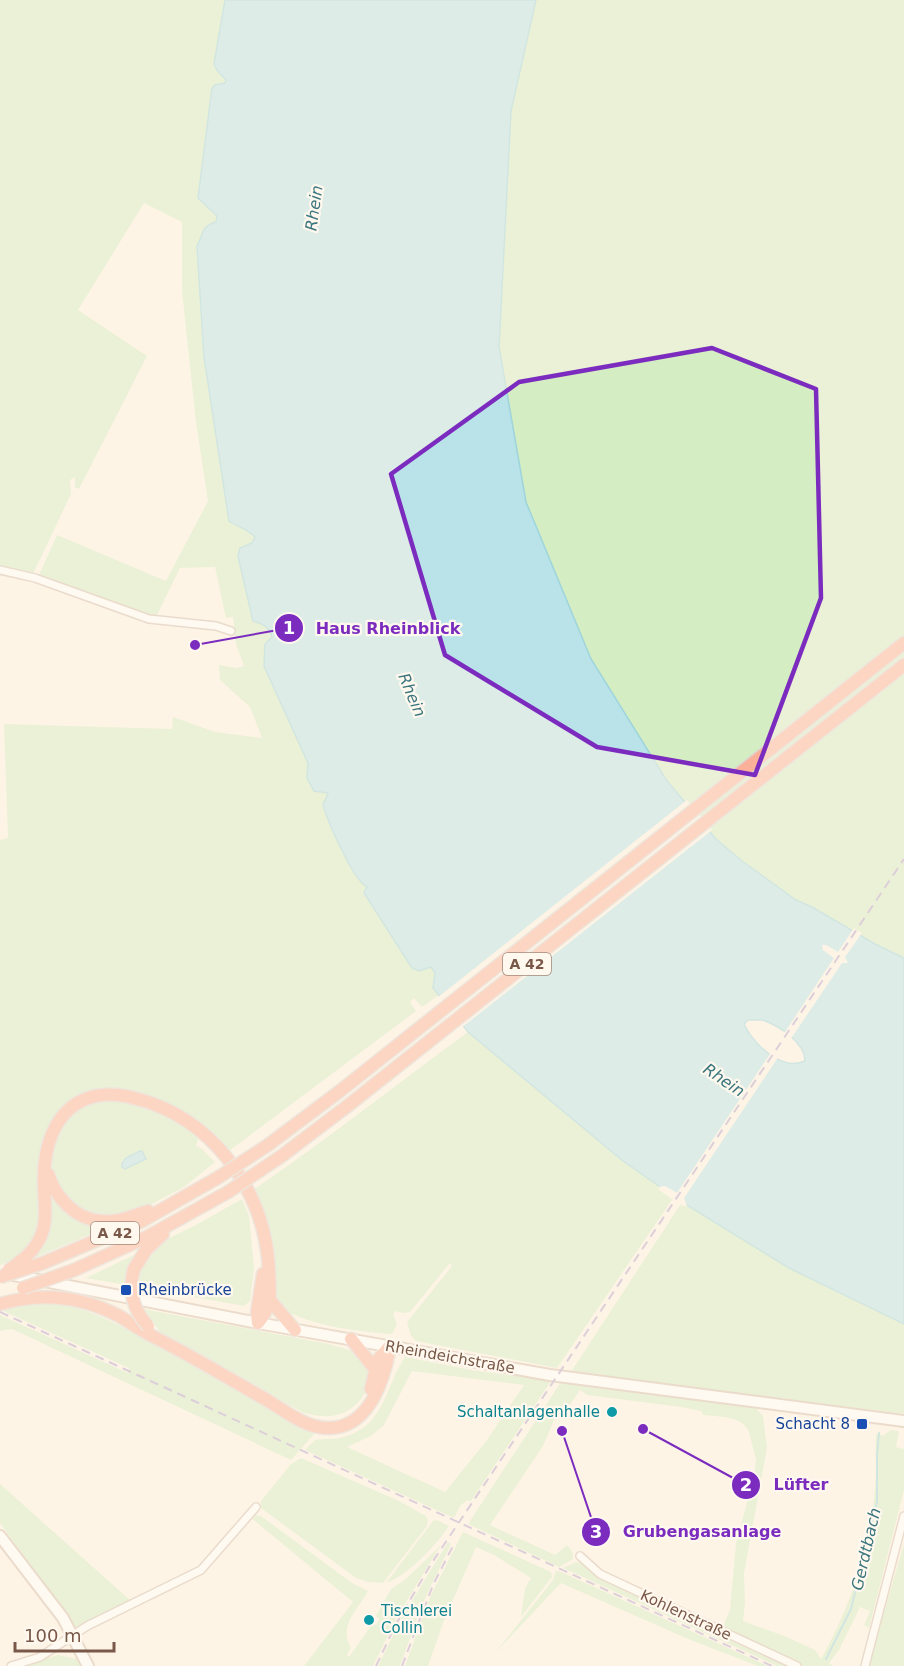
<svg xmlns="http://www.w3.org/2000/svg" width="904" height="1666" viewBox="0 0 904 1666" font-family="'DejaVu Sans',sans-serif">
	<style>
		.green { fill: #d5edc3; fill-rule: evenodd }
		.water { fill: #b9e3e9; stroke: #9ed4db; stroke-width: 1.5; fill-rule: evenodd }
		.pier { fill: #fef4e6 }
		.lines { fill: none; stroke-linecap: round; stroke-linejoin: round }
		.stream { stroke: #9ed4db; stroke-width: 2 }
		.street-casing { stroke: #d3bdad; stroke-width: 10 }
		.secondary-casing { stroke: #d6bdab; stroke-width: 14 }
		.highway-casing { stroke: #dcd4d0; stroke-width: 15 }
		.street { stroke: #fff; stroke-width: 7 }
		.secondary { stroke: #fff; stroke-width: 10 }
		.highway { stroke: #fbb099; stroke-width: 12 }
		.rail { stroke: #b6a3c9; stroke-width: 2; stroke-dasharray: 9 6; stroke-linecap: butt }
		.highway-bridge-casing { stroke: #dcd4d0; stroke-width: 15; stroke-linecap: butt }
		.highway-bridge { stroke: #fbb099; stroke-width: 12 }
		.marked { fill: none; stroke: #7b2cbf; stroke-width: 4.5; stroke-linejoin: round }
		.transit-dot { fill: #1a4fb4; stroke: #fff8ee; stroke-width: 2 }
		.culture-dot { fill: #0f9aa8; stroke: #fff8ee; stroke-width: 2 }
		.labels { text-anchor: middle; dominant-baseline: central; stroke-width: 4.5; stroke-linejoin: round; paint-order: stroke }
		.shield { fill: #fff8ee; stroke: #a1887a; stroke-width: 1.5 }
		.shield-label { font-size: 14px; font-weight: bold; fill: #795849 }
		.transit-label { font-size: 15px; fill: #164399; stroke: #fff8ee; text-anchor: start }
		.street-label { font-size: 15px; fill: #795849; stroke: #fff8ee }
		.culture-label { font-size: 15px; fill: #0d838f; stroke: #fff8ee; text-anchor: end }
		.water-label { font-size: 16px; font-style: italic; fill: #3b767f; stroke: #fff8ee }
		.leader { fill: none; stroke: #7b2cbf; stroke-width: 2 }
		.callout-dot { fill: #7b2cbf; stroke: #fff8ee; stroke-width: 2 }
		.mark-label { font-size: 18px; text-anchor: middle; font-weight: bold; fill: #fff }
		.callout-label { font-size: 16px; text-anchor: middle; font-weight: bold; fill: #7b2cbf; stroke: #fff8ee; stroke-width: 4.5; stroke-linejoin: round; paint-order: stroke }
	</style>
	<rect width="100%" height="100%" fill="#fef4e6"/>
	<path class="green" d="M0 0H225L214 63 217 70 226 80 225 83 215 85 211 212 217 216 216 222C206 225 203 228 201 239L204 357 229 521C238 527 248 529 255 537L252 543 263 624 270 630 272 637 264 666 308 763 307 778 329 793 323 805C328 823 353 880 367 887L364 893 412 968 419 971 431 967 435 973 433 988 439 995 422 1007 414 998 410 1002 416 1011 229 1151 207 1130 199 1136 196 1146 202 1149 215 1162 184 1187 110 1226 31 1259 18 1258 0 1265V840L8 838 4 724 172 729 173 717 215 732 262 738 250 707 220 680 219 665 237 668 244 666 236 644 233 617 226 618 215 567 180 568 157 615 150 616 108 604 39 575 57 535 166 581 208 501 196 422 182 291V222L144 203 78 310 147 356 79 489 75 487V477L70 480 71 494 33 574 0 566Z
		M533 0H904V958L875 944 812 907 796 900 742 861 716 839 667 781 591 659 525 500 496 341 508 110Z
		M468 1032 623 1161 674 1197 557 1368 416 1341 411 1336 407 1322 452 1266 450 1263 410 1312 403 1313 396 1311 393 1314 397 1324 392 1334C356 1331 304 1326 276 1304L253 1190C326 1140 396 1085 468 1032Z
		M242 1199 249 1216 254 1268 250 1301 244 1306 86 1278 194 1226Z
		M682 1202 789 1268 904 1324V1414L571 1372Z
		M41 1303C89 1303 126 1330 167 1352 217 1378 266 1406 317 1431L291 1460 12 1329 0 1331V1315L128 1373 129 1368 1 1310 21 1304Z
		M143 1309 329 1344C337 1347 352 1349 359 1355 382 1376 362 1410 336 1415 325 1418 314 1415 304 1413L176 1342 161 1333Z
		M405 1357 471 1370 551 1381 471 1501 467 1500 460 1506 454 1518 305 1450 315 1440C323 1438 331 1440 339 1438 385 1429 384 1388 405 1357ZM412 1371 524 1385 487 1440 445 1492 347 1447 371 1436 384 1425Z
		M561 1382 755 1407 763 1416 767 1448 744 1573 745 1603 743 1621 787 1637 815 1650 821 1659C850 1608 870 1549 875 1489 877 1471 875 1452 876 1434L884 1436 885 1434 891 1430 899 1431 896 1447 904 1449V1490L869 1628 864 1625 870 1611 860 1607 839 1650 829 1663 833 1666H803L722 1629 730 1610 736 1543 754 1477 756 1460 749 1432C742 1415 718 1417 703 1415L701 1411 681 1407 587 1395 580 1390 564 1413H557L543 1446 490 1525 555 1555 567 1545 573 1553V1559L559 1567 468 1524Z
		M301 1458 397 1500 426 1516 428 1520 427 1526 383 1583 368 1582 356 1578 261 1508V1501L291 1464Z
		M0 1484 130 1600 77 1629 0 1523Z
		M254 1515 261 1516 352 1583 368 1591C357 1611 338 1626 351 1648L347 1655 349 1657 373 1623 376 1625 380 1619 376 1616 391 1589 406 1579 441 1545 398 1615 373 1666H304L353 1602 250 1517Z
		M437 1520 449 1526C437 1544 409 1575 386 1583L433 1521Z
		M463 1532 551 1572 552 1577 521 1617 525 1588 531 1578 494 1555 476 1547 443 1623 428 1666H405L431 1595Z
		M448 1542 451 1544 422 1605 400 1666H378L402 1617Z
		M904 1544V1666H868Z
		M576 1562 583 1564 597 1576 791 1666H777L563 1568Z
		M556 1571H559L768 1666H758L688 1639 561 1583 495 1653 553 1580Z
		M58 1655 77 1659 81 1666H22Z"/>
	<path class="water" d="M225 0H536L511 111 499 347 526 502 591 659 667 781 716 839 742 861 796 900 812 907 875 944 904 958V1324L789 1268 682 1202 623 1161 468 1032 433 988 435 973 431 967 419 971 412 968 364 893 367 887C353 880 328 822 323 805L328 793 314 791 307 778 308 763 264 666 265 644 272 637C270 627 263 624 253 621L238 556 240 548 252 543 255 537C248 529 238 527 229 521L204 357 197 246C204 234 200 227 216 222L217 216 198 198 212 88 215 85 225 83 226 80 217 70 214 64ZM763 1020C779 1026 805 1042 805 1061 781 1072 753 1043 744 1024L748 1020Z
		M140 1151H142L146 1159 125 1169 122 1167V1164L126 1158Z"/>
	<path class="pier" d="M687 800 712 830 461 1028 437 998Z
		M854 928 862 933 845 957 848 963H842L790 1040 783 1035 834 958 823 950 822 945H826L838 952Z
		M772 1051 779 1056 684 1198 687 1206H682L659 1190V1187L665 1186 677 1193Z"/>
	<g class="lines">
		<path class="stream" d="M826 1659 851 1609 877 1502V1455L879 1433"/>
		<g class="street-casing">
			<path id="street" d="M0 570 35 578 149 619 216 626 231 631
				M580 1556 600 1574 797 1666
				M11 1666 40 1657 87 1626 201 1570 256 1507
				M865 1666 904 1516"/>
		</g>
		<g class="secondary-casing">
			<path id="secondary" d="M8 1274 258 1323 550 1375 904 1421
				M0 1536 63 1618 88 1666"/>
		</g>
		<g class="highway-casing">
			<path id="highway" d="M340 1091 904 643
				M350 1104 904 665
				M48 1174C56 1198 75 1219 101 1221 117 1223 133 1216 148 1211
				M26 1257C34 1249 40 1241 43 1230 48 1212 43 1194 44 1176 45 1138 60 1100 102 1095 119 1093 135 1098 151 1103 222 1129 266 1198 269 1272 270 1294 273 1305 258 1323
				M43 1263 142 1221 219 1177
				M134 1269 146 1250 163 1234
				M74 1270 147 1237 228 1192
				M270 1300 295 1330
				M0 1304C41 1292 81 1296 119 1316 131 1323 142 1331 154 1337 192 1356 228 1378 265 1399 284 1410 304 1427 326 1428 369 1430 384 1380 390 1346
				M258 1323 257 1313 263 1274
				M351 1339 375 1369
				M371 1389 378 1360 390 1346"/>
		</g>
		<use href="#street" class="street"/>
		<use href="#secondary" class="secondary"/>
		<use href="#highway" class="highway"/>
		<path class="rail" d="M0 1312 772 1666
			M376 1666 396 1624 431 1564 904 859
			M402 1666 433 1585 455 1542"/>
		<g class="highway-bridge-casing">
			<path id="highway-bridge" d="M219 1177 268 1145 340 1091
				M228 1192 283 1155 350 1104
				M134 1269C128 1290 133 1310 148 1326
				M8 1271 26 1257
				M0 1277 43 1263
				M23 1288 74 1270"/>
		</g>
		<use href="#highway-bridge" class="highway-bridge"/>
	</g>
	<path d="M0 0H904V1666H0ZM712 348 816 389 821 598 755 775 597 747 445 655 391 474 519 382Z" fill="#fef4e6" fill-opacity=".55" fill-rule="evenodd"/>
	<path class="marked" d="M712 348 816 389 821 598 755 775 597 747 445 655 391 474 519 382Z"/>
	<g class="transit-dot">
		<rect x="120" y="1284" width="12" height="12" rx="3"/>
		<rect x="856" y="1418" width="12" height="12" rx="3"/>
	</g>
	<g class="culture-dot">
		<circle cx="612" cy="1412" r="6"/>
		<circle cx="369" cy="1620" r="6"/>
	</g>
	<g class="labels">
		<g class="shield">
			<rect x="503" y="953" width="48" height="22" rx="4.5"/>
			<rect x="91" y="1222" width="48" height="22" rx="4.5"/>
		</g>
		<g class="shield-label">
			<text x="527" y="964">A 42</text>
			<text x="115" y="1233">A 42</text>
		</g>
		<g class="transit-label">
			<text x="138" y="1290">Rheinbrücke</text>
			<text x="850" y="1424" text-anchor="end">Schacht 8</text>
		</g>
		<g class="street-label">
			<text transform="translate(450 1357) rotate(10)">Rheindeichstraße</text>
			<text transform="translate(686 1615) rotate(25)">Kohlenstraße</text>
		</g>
		<g class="culture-label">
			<text x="600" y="1412">Schaltanlagenhalle</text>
			<text x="381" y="1611" text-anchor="start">Tischlerei<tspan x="381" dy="17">Collin</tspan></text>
		</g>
		<g class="water-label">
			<text transform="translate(314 208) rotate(-82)">Rhein</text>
			<text transform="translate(412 695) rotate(67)">Rhein</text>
			<text transform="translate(724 1080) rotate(34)">Rhein</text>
			<text transform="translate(866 1549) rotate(-77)">Gerdtbach</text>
		</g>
	</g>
	<path class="leader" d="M195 645L289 628M643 1429L746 1485M562 1431L596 1532"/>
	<g class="callout-dot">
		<circle cx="195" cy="645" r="6"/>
		<circle cx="643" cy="1429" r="6"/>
		<circle cx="562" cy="1431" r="6"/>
		<circle cx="289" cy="628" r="15"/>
		<circle cx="746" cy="1485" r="15"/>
		<circle cx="596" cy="1532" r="15"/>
	</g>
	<g class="mark-label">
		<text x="289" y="634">1</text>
		<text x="746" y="1491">2</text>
		<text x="596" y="1538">3</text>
	</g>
	<g class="callout-label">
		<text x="388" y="634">Haus Rheinblick</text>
		<text x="801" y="1490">Lüfter</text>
		<text x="702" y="1537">Grubengasanlage</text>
	</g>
	<path d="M15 1642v9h99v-9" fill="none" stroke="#795849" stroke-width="3"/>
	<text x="24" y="1642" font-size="18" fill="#795849" stroke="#fff8ee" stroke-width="4.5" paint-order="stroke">100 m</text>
</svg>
